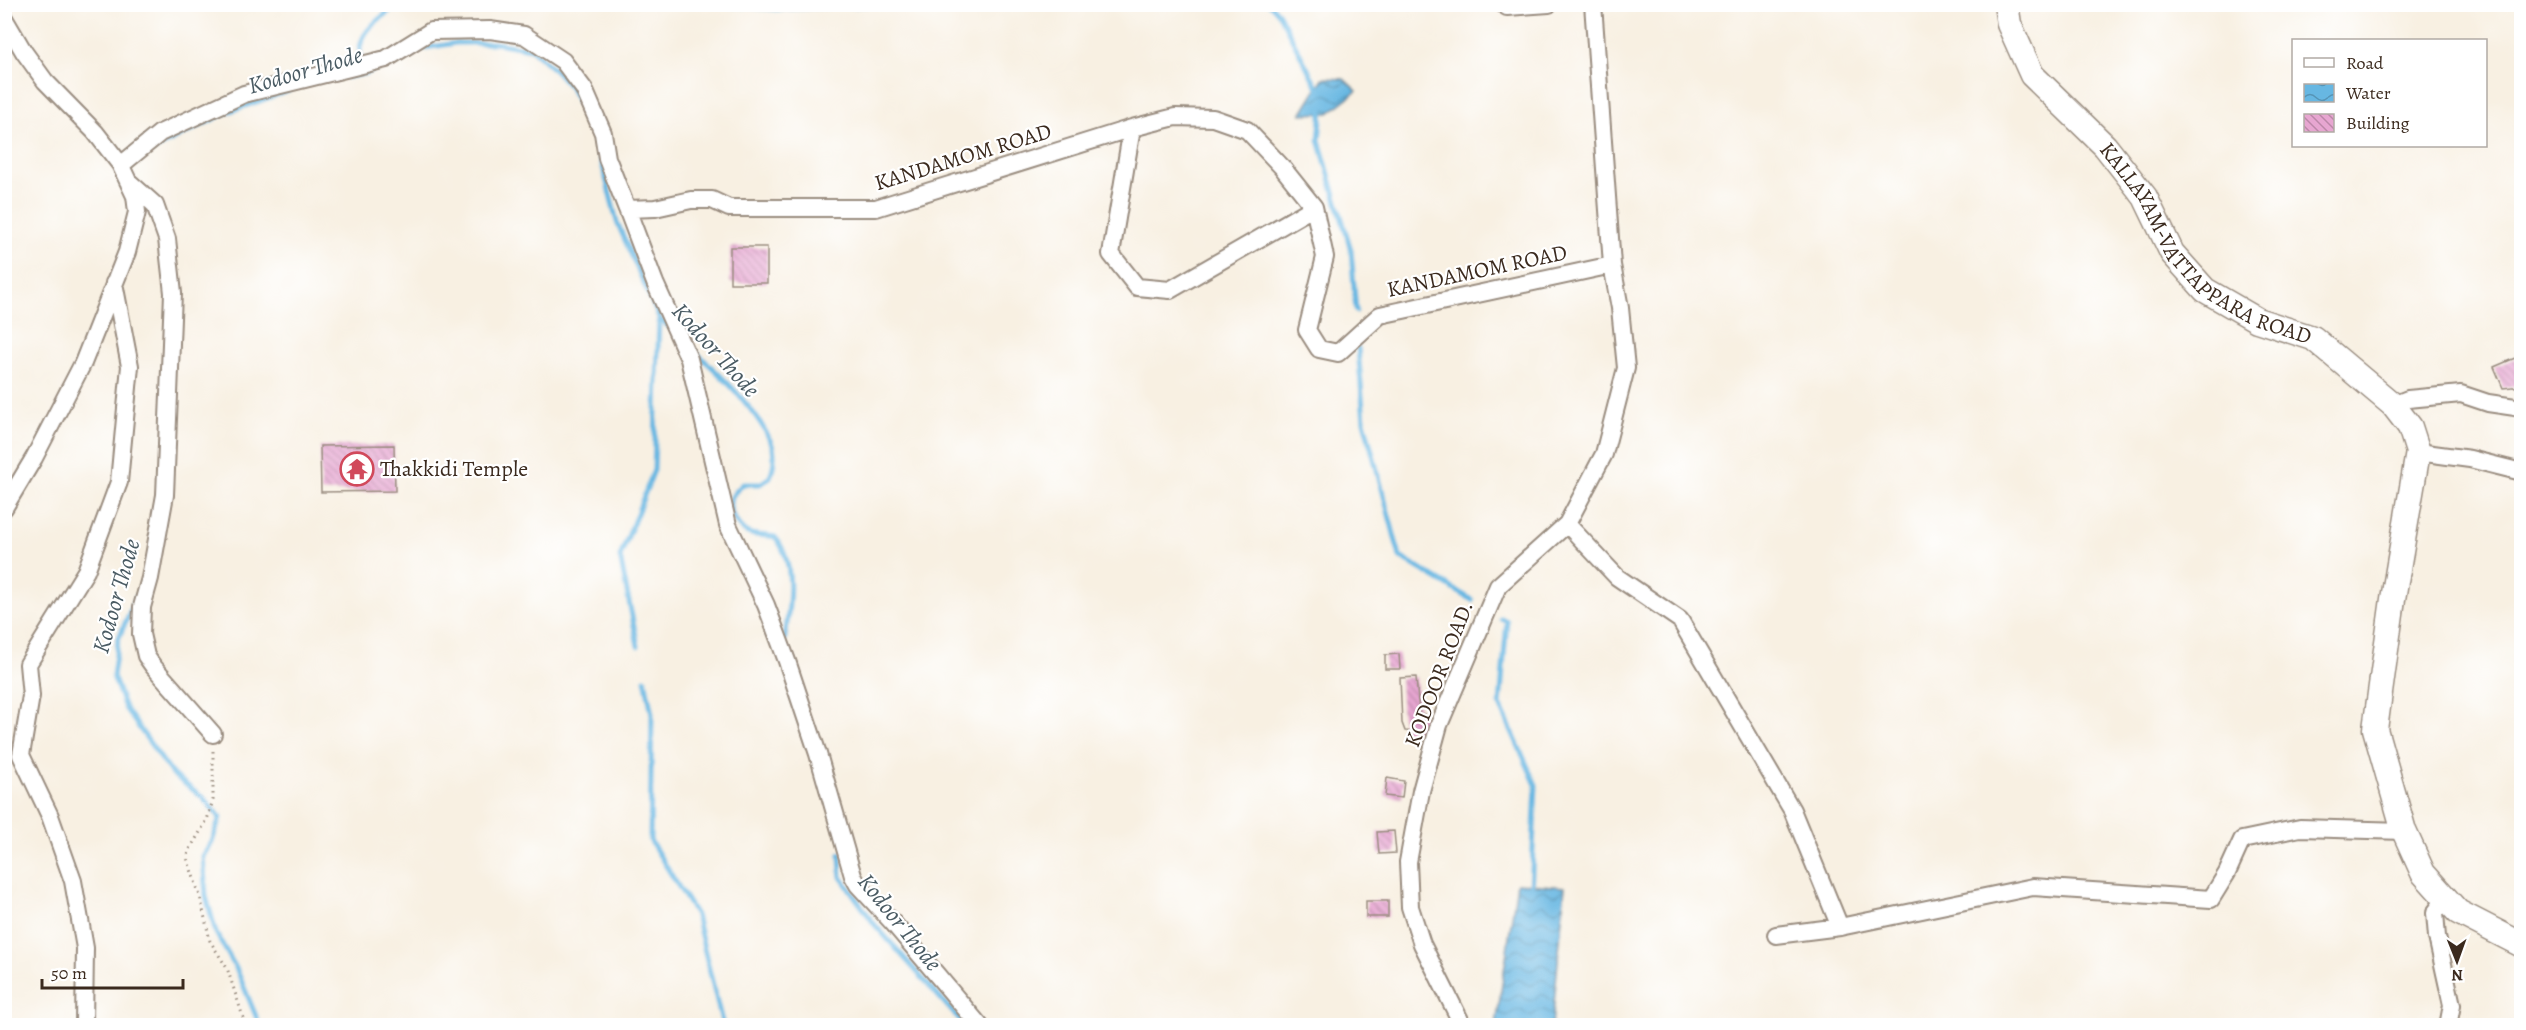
<svg xmlns="http://www.w3.org/2000/svg" width="2526" height="1030" viewBox="0 0 2526 1030" font-family="Alegreya,serif">
	<style>
		.water { fill: url(#water-waves); stroke: #517080; stroke-width: 1.5 }
		.lines { fill: none; stroke-linecap: round; stroke-linejoin: round }
		.stream { stroke: #67b7e2; stroke-width: 5 }
		.building { fill: url(#building-back-hatch) }
		.street-casing { stroke: #9a8d80; stroke-width: 20 }
		.secondary-casing { stroke: #9a8d80; stroke-width: 27 }
		.path { stroke: #9a8d80; stroke-width: 3; stroke-dasharray: 1.5 4.5; stroke-linecap: butt }
		.street { stroke: #fff; stroke-width: 16 }
		.secondary { stroke: #fff; stroke-width: 24 }
		.labels { text-anchor: middle; dominant-baseline: central; stroke-width: 4.5; stroke-linejoin: round; paint-order: stroke }
		.street-label { font-size: 22px; fill: #3b2a1e; stroke: #fff }
		.poi-label { font-size: 22px; fill: #3b2a1e; stroke: #fff; text-anchor: start }
		.water-label { font-size: 24px; font-style: italic; fill: #4a5b63; stroke: #fff }
	</style>
	<defs>
		<pattern id="water-waves" width="16" height="10" patternUnits="userSpaceOnUse" patternTransform="scale(1.5)"><rect width="16" height="10" fill="#67b7e2"/><path d="M0 5q4-4 8 0t8 0" fill="none" stroke="#5695b7"/></pattern>
		<pattern id="building-back-hatch" width="6" height="6" patternUnits="userSpaceOnUse" patternTransform="scale(1.5)"><rect width="6" height="6" fill="#e7a6d1"/><path d="M-1 5l2 2M0 0l6 6M5-1l2 2" fill="none" stroke="#bc87a9"/></pattern>
	</defs>
	<rect width="100%" height="100%" fill="#fff"/>
	<filter id="ink" filterUnits="userSpaceOnUse"><feTurbulence type="fractalNoise" baseFrequency=".0167" numOctaves="2"/><feDisplacementMap in="SourceGraphic" scale="12" xChannelSelector="R" yChannelSelector="G"/><feConvolveMatrix kernelMatrix="1 2 1 2 8 2 1 2 1" color-interpolation-filters="sRGB"/></filter>
	<filter id="wash" filterUnits="userSpaceOnUse"><feTurbulence type="fractalNoise" baseFrequency=".008" numOctaves="4" result="noise"/><feDisplacementMap in="SourceGraphic" scale="24" xChannelSelector="R" yChannelSelector="G"/><feGaussianBlur stdDeviation="1.35" result="paint"/><feColorMatrix in="noise" values="0 0 0 0 0 0 0 0 0 0 0 0 0 0 0 0 0 1.4 0 .05"/><feComposite in="paint" operator="in"/></filter>
	<g filter="url(#wash)">
		<rect width="100%" height="100%" fill="#f8f0e2"/>
		<path class="water" d="M1323 78 1344 79 1357 91 1329 113 1301 114Z
			M1517 883 1565 887 1552 1025H1496Z"/>
		<g class="lines">
			<path class="stream" d="M706 4 776 9 897 4
				M1269 4 1278 12 1321 94
				M413 50 456 43H495L531 49 558 73 571 88 594 132 617 222 659 318 668 326
				M362 61C352 35 381 17 399 4
				M347 77 367 73 375 69
				M1322 108 1319 140 1351 250 1356 311
				M149 152 225 113 288 91
				M690 347C718 372 755 407 771 442 776 453 774 466 770 477L760 484H743C739 488 733 493 731 499 726 510 740 532 751 534 758 536 767 535 775 537 797 563 789 608 785 639
				M1358 348 1364 421 1400 557 1472 600
				M136 597 118 640 113 676 125 708 172 774 201 796 220 817 212 842 203 856 206 896 216 933 237 970 260 1026
				M1501 618 1507 621 1500 705 1536 785 1531 891
				M638 646 620 557 654 470 659 318
				M645 679 652 714 650 840 696 915 723 1026
				M840 854 841 877 875 925 965 1026"/>
		</g>
		<g id="blocks">
			<path class="building" d="M730 247H767V283H730Z
				M2515 358 2522 374V386L2503 388 2494 367Z
				M394 445 395 491 321 492 320 446Z
				M1399 654 1400 669H1385V655Z
				M1416 677 1419 714H1424V732L1405 731 1402 723 1400 678Z
				M1387 778 1404 781 1402 798 1385 796Z
				M1394 831 1396 853 1379 854 1377 832Z
				M1366 901H1388V917H1366Z"/>
		</g>
	</g>
	<g filter="url(#ink)">
		<use href="#blocks" fill-opacity="0" stroke="#9a8d80" stroke-width="1.5"/>
		<g class="lines">
			<g class="street-casing">
				<path id="street" d="M1503 4 1507 7 1549 4
					M4 18 24 52 45 81 95 132 120 164 135 196 137 212 127 252 83 363 34 458 4 508
					M1132 128 1111 254 1137 287 1170 290 1314 207
					M121 165 160 133 244 94 386 59 431 31 490 30 524 35 563 61 584 89 603 133 607 158 627 209 655 208 691 200H712L729 208H876L1132 128 1175 117 1213 118 1247 130 1282 167 1314 207 1325 257 1307 330 1319 349 1338 353 1380 315 1612 265
					M128 181 155 205 167 239 173 293 165 495 150 578 142 607 141 634 146 656 153 666 213 734
					M627 209 655 283 689 359 728 525 766 605 787 661 818 754 853 876 858 885 894 924 980 1026
					M2393 405 2408 399 2461 394 2488 403 2522 408
					M2418 452 2470 459 2522 472
					M1567 524 1617 577 1680 620 1792 810 1840 927
					M2446 898 2435 913 2437 937 2452 1005 2448 1026
					M1776 935 1840 927 2033 887 2211 899 2227 873 2242 840 2300 828 2404 831
					M84 1026 85 948 73 881 50 816 21 755 31 696 28 664 86 571 119 482 130 366 114 283
					M1463 1026 1422 944 1410 907 1408 862 1421 791 1439 725 1498 586 1567 524 1604 454 1626 368 1620 308 1612 265 1593 4"/>
			</g>
			<g class="secondary-casing">
				<g id="secondary">
					<path id="s1" d="M2006 4 2009 24 2032 75 2105 146 2145 197 2172 253 2205 290 2257 320 2313 338 2393 405 2410 427 2418 452 2393 599 2375 729 2404 831 2423 873 2458 912 2522 945"/>
				</g>
			</g>
			<path class="path" d="M213 751V800L207 820 190 849 187 858 200 896 210 941 227 968 246 1026"/>
			<use href="#street" class="street"/>
			<use href="#secondary" class="secondary"/>
		</g>
	</g>
	<defs>
		<g id="temple-ring" transform="scale(1.725)"><circle r="9.5" fill="#fff" stroke="#d1495b" stroke-width="1.5"/><path d="M0-6L5-2H3V0L6.5 2.5H4V6H1.5V3h-3V6H-4V2.5H-6.5L-3 0V-2H-5Z" fill="#d1495b"/></g>
	</defs>
	<g fill-rule="evenodd">
		<use href="#temple-ring" x="357" y="469"/>
	</g>
	<g class="labels">
		<g class="street-label">
			<text transform="translate(963 157) rotate(-17)">KANDAMOM ROAD</text>
			<text stroke="none"><textPath href="#s1" startOffset="324">KALLAYAM-VATTAPPARA ROAD</textPath></text>
			<text transform="translate(1477 271) rotate(-12)">KANDAMOM ROAD</text>
			<text transform="translate(1439 674) rotate(-69)">KODOOR ROAD.</text>
		</g>
		<g class="poi-label">
			<text x="380" y="469">Thakkidi Temple</text>
		</g>
		<g class="water-label">
			<text transform="translate(305 70) rotate(-16)">Kodoor Thode</text>
			<text transform="translate(716 350) rotate(48)">Kodoor Thode</text>
			<text transform="translate(116 596) rotate(-74)">Kodoor Thode</text>
			<text transform="translate(900 922) rotate(51)">Kodoor Thode</text>
		</g>
	</g>
	<rect width="2526" height="1030" fill="none" stroke="#fff" stroke-width="24"/>
	<rect x="2292" y="39" width="195" height="108" fill="#ffffff" stroke="#b1aaa5" stroke-width="1.5"/>
	<rect x="2304" y="58" width="30" height="9" fill="#ffffff" stroke="#b1aaa5" stroke-width="1.5"/>
	<text x="2346" y="69" font-size="18" fill="#3b2a1e">Road</text>
	<rect x="2304" y="84" width="30" height="18" fill="url(#water-waves)" stroke="#b1aaa5" stroke-width="1.5"/>
	<text x="2346" y="99" font-size="18" fill="#3b2a1e">Water</text>
	<rect x="2304" y="114" width="30" height="18" fill="url(#building-back-hatch)" stroke="#b1aaa5" stroke-width="1.5"/>
	<text x="2346" y="129" font-size="18" fill="#3b2a1e">Building</text>
	<g transform="translate(2457 961) rotate(179)" stroke="#ffffff" stroke-width="4.5" paint-order="stroke">
	<path d="M0-4.5L10 22L0 15L-10 22Z" fill="#3b2a1e"/>
	<text y="-9" font-size="16" font-weight="bold" text-anchor="middle" fill="#3b2a1e">N</text>
	</g>
	<path d="M42 979v9h141v-9" fill="none" stroke="#3b2a1e" stroke-width="3"/>
	<text x="51" y="979" font-size="18" fill="#3b2a1e" stroke="#ffffff" stroke-width="4.5" paint-order="stroke">50 m</text>
</svg>
